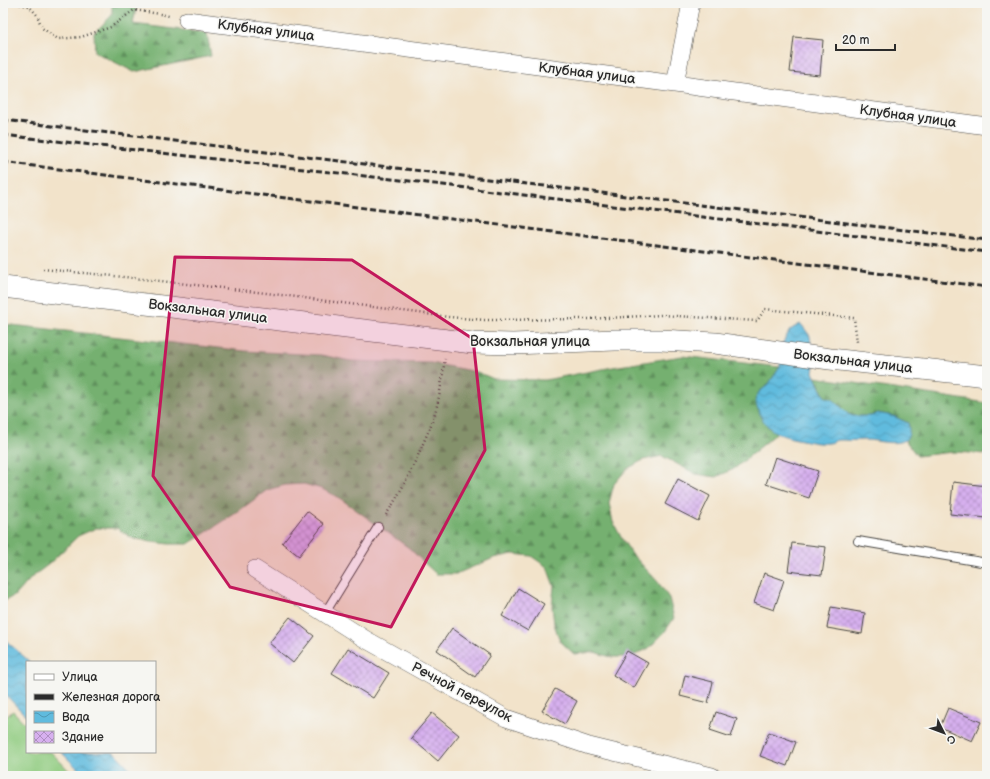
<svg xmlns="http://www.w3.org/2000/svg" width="990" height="779" viewBox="0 0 990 779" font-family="'Balsamiq Sans',sans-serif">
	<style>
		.forest { fill: url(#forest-firs); stroke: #506e4d }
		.garden { fill: #91cc81; stroke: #5e7c56 }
		.water { fill: url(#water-waves); stroke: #467384 }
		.building { fill: url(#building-cross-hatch) }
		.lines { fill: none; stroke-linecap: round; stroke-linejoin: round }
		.service-casing { stroke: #494743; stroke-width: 10 }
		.minor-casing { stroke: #494743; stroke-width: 18 }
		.tertiary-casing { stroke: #494743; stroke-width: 22 }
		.path { stroke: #494743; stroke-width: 2.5; stroke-dasharray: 1 3; stroke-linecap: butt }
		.service { stroke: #fff; stroke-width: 8 }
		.minor { stroke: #fff; stroke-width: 17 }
		.tertiary { stroke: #fff; stroke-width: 21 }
		.rail { stroke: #2b2b2b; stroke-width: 3; stroke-dasharray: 6 3; stroke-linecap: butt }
		.marked { fill: #c2185b; fill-opacity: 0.2; stroke: #c2185b; stroke-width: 3; stroke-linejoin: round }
		.labels { text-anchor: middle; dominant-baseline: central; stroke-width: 3; stroke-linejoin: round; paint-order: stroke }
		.street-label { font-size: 14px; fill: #2b2b2b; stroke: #f6f6f2 }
	</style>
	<defs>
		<pattern id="forest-firs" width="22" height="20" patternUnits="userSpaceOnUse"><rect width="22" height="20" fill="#74b06f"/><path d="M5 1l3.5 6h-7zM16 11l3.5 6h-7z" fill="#5f8f5b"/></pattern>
		<pattern id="water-waves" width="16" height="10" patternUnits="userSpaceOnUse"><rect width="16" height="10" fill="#60bbde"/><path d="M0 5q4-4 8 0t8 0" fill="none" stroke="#4f98b4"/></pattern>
		<pattern id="building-cross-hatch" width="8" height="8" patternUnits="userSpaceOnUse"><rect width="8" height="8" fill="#d7b0ef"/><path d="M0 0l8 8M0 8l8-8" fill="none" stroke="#af8fc2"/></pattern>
	</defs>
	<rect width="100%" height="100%" fill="#f6f6f2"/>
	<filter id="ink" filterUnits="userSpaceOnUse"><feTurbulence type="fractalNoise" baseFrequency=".025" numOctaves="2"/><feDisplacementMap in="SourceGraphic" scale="8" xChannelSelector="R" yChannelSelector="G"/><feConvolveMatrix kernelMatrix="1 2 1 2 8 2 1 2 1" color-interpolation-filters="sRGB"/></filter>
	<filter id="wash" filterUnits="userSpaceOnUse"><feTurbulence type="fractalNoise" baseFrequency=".012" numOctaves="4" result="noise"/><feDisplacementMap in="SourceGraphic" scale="16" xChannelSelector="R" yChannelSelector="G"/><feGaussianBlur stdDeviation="0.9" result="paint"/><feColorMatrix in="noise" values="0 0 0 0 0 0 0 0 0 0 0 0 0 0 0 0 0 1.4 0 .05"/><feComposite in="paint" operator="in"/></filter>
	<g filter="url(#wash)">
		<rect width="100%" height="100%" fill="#f2e3ca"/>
		<path class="forest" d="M112 3H137L133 24 207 33 211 56 134 72 95 52 94 33 112 15Z
			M3 324 245 351 321 355 351 361 431 363 477 372 494 379 545 380 613 367 682 356 780 367 768 385 759 392 768 427 777 433 734 469 716 477 696 474 662 456 643 460 627 469 614 484 609 503 613 522 622 539 632 554 658 582 669 598 674 618 664 633 649 648 631 657H611L594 652 574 654 560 641 554 624 552 606 554 586 547 567 531 556 513 554 494 558 456 574H436L409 548 341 499 322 489 304 484 285 485 267 490 236 513 188 544H169L151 542 132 538 117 528H96L78 536 49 564 32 577 17 594 3 602Z
			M815 377 987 403V454L953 452 917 456 905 440 908 437V423L893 416 878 413 871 416H853L848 414 830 400 825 397Z"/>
		<path class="garden" d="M13 711 27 726V752H51L74 776H3V718Z"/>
		<path class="water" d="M801 324 810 336 814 367 813 372 821 390 825 397 834 400 848 414 853 416H871L878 413 893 416 908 423C909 428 911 436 905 440 894 446 877 440 866 440 858 440 851 441 844 440 842 440 840 440 838 440 835 440 832 443 829 443 820 444 811 442 802 440 774 435 762 429 755 399L759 392 768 385 780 367 781 346 790 330 798 325Z
			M3 638 30 662H27V717L3 692Z
			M61 752H114L137 776H85Z"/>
		<g id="blocks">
			<path class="building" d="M794 37 823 40 820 75 790 72Z
				M775 457 818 471 809 498 766 484Z
				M678 479 710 496 698 521 665 504Z
				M953 482 987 486V518L950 514Z
				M307 511 324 524 299 556 282 543Z
				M792 543 826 547 822 575 788 571Z
				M764 573 784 580 774 610 754 603Z
				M518 588 544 604 528 631 502 616Z
				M831 607 865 613 862 634 827 628Z
				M290 617 314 636 293 663 269 643Z
				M452 628 490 655 475 677 437 650Z
				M348 648 389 673 373 698 332 673Z
				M627 651 648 663 634 688 613 675Z
				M685 675 713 682 708 703 680 696Z
				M555 689 577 701 565 724 542 711Z
				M948 708 981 722 972 741 940 727Z
				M716 712 737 719 731 737 710 730Z
				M432 713 459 735 438 761 411 738Z
				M769 732 796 742 787 766 760 756Z"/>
		</g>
	</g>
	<g filter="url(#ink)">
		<use href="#blocks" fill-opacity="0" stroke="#494743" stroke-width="1"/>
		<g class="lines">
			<g class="service-casing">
				<path id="service" d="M858 541 987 563
					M325 613 378 527"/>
			</g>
			<g class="minor-casing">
				<path id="minor" d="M187 20 675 84 987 126
					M675 84 691 3
					M255 569 365 639 506 718 589 746 712 776"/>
			</g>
			<g class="tertiary-casing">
				<path id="tertiary" d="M3 287 473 343 513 344 615 340H661L715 343 830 359 987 376"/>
			</g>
			<path class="path" d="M12 3 29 6 37 15 42 28 58 39 81 37 111 27 134 10 160 14 169 16
				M43 269 134 278 266 293 449 317 485 320 587 319 662 315 757 321 765 309 854 318 857 342
				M386 515C399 495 409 475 419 453 424 441 430 429 434 416 440 398 442 378 445 359"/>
			<use href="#service" class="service"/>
			<use href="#minor" class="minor"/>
			<use href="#tertiary" class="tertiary"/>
			<path class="rail" d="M3 120 987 240
				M3 135 427 183 987 252
				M3 162 987 287"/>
		</g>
	</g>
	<path class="marked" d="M175 257 352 260 473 339 485 450 391 627 230 587 153 476Z"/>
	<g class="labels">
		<g class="street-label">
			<text transform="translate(266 30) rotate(7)">Клубная улица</text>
			<text transform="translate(587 73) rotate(7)">Клубная улица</text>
			<text transform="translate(908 116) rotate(8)">Клубная улица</text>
			<text transform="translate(208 311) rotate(7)">Вокзальная улица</text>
			<text x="530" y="341">Вокзальная улица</text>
			<text transform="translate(853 361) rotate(7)">Вокзальная улица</text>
			<text transform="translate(462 692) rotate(28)">Речной переулок</text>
		</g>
	</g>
	<rect width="990" height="779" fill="none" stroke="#f6f6f2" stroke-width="16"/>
	<rect x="26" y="661" width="130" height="92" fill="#f6f6f2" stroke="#a5a5a2"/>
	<rect x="34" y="674" width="20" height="6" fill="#ffffff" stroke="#a5a5a2"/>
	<text x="62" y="681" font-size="12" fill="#2b2b2b">Улица</text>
	<rect x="34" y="694" width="20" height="6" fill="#2b2b2b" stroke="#a5a5a2"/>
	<text x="62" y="701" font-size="12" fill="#2b2b2b">Железная дорога</text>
	<rect x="34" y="711" width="20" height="12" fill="url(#water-waves)" stroke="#a5a5a2"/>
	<text x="62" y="721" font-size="12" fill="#2b2b2b">Вода</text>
	<rect x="34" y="731" width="20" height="12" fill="url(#building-cross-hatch)" stroke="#a5a5a2"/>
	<text x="62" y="741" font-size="12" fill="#2b2b2b">Здание</text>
	<g transform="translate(944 733) rotate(132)" stroke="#f6f6f2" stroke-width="3" paint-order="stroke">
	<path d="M0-3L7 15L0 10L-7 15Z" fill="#2b2b2b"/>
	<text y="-6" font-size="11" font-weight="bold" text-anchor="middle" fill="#2b2b2b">С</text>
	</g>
	<path d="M836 44v6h59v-6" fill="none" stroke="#2b2b2b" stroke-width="2"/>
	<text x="842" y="44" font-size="12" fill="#2b2b2b" stroke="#f6f6f2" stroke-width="3" paint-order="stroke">20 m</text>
</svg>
